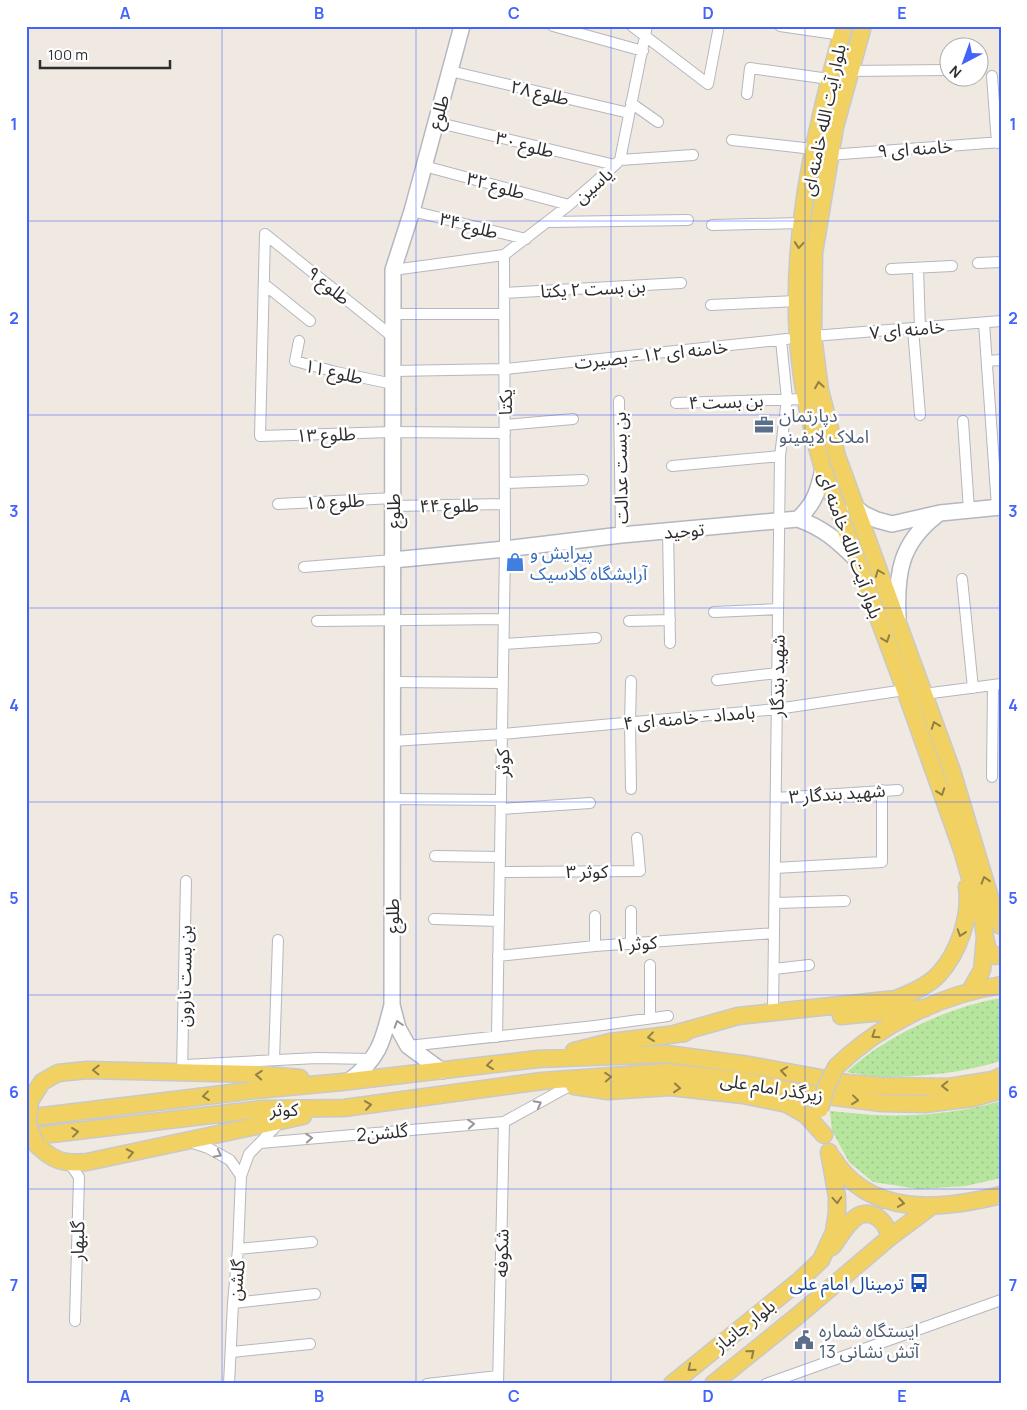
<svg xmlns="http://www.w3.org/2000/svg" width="1027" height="1410" viewBox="0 0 1027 1410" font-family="Manrope,'Noto Sans Arabic',sans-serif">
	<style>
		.grass { fill: url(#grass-dots) }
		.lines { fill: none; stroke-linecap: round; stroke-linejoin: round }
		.street-casing { stroke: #b4b7c1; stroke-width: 12 }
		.secondary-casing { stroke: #b4b7c1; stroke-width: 18 }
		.primary-casing { stroke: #c9c9c9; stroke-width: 19 }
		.street { stroke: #fff; stroke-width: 10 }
		.secondary { stroke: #fff; stroke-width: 15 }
		.primary { stroke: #f2d163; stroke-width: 16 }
		.primary-bridge-casing { stroke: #c9c9c9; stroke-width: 19; stroke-linecap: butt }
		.primary-bridge { stroke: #f2d163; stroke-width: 16 }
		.oneway { stroke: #908048 }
		.oneway2 { stroke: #969696 }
		.grid { fill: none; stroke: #4264fb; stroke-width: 1; stroke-opacity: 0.55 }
		.labels { text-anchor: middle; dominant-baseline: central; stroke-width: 5; stroke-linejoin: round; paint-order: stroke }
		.street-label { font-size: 18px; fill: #2e2e2e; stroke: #fff }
		.service-label { font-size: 18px; fill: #4e5e75; stroke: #fff; text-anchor: start }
		.shop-label { font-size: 18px; fill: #366cbe; stroke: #fff; text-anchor: start }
		.transit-label { font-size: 18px; fill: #164399; stroke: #fff; text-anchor: end }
		.neatline { fill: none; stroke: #4264fb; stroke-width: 2 }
		.grid-label { font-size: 16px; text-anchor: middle; font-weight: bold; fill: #4264fb }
	</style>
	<defs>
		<pattern id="grass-dots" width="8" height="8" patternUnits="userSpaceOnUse" patternTransform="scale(1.25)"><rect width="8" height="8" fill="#b6e59e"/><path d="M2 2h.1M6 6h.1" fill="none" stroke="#9dc588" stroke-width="1.8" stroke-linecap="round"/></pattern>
	</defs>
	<rect width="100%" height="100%" fill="#efe9e1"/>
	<path class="grass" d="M1001 998V1061C964 1072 925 1077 886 1077 873 1077 860 1074 847 1072 885 1036 949 1007 1001 998Z
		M1001 1101V1178L966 1186 919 1189 873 1182 849 1162 832 1131 830 1111C844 1112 858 1114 873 1115 915 1117 960 1113 1001 1101Z"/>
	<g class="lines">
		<g class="street-casing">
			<path id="street" d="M553 26 643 51
				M632 26 708 84 719 26
				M780 26 842 35
				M450 71 629 113
				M850 71 949 70
				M992 76 997 143
				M747 94 750 68 829 79
				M631 103 658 122
				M435 122 615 165
				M732 140 813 149
				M829 155 1001 142
				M620 160 693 155
				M424 166 569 205
				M412 211 526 239
				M549 222 688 220
				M712 225 802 223
				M265 234 260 436 393 432 505 433
				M265 234 393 337
				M978 263 1001 262
				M918 268 920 328
				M891 269 952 266
				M393 270 504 255 569 205 615 165 620 160 647 26
				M264 284 310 321
				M504 293 681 283
				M711 305 797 301
				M393 314H504
				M984 323 997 507
				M913 329 920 415
				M813 336 1001 321
				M299 341 295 361 336 372 393 384
				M987 361 1001 360
				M393 371 505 369 787 339
				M619 401 621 535
				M676 403 806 399
				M963 421 969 510
				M505 425 573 419
				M672 466 780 456
				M505 483 583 480
				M278 504 393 498
				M393 506 505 504
				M668 531 670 643
				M304 567 393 560
				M962 579 973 688
				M714 612 778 609
				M317 621 504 619
				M629 621 670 620
				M504 644 596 638
				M717 680 777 673
				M631 681 630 723 631 789
				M392 682 503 683
				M924 694 1001 684
				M393 741 502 734 777 709 905 690
				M992 777 993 685
				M776 798 898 790
				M392 799 501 800
				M501 809 590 803
				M435 856 500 857
				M775 868 882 862V790
				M500 872 640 871 637 838
				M775 903 845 901
				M631 911V944
				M434 919 499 921
				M595 946V916
				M498 956 595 946 774 933
				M774 969 809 965
				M773 1012 780 456 787 399 781 340
				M650 1018V965
				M497 1037 505 549 504 255
				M408 1046 595 1026 668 1016
				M274 1060 278 940
				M185 1065 317 1058 372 1059
				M182 1072 186 881
				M190 1142 208 1148 230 1160 241 1176
				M260 1143 504 1122 571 1085
				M70 1164 79 1177 75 1321
				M238 1249 312 1242
				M233 1303 315 1294
				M232 1352 310 1344
				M229 1384 233 1303 238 1249 241 1176 249 1154 280 1122
				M427 1384 498 1376
				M498 1384 504 1122
				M766 1384 1001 1300"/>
		</g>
		<g class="secondary-casing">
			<path id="secondary" d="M854 506 864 514 877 520 892 524 940 513 1001 507
				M798 519C825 529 836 540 856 559
				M393 560 505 549 621 535 798 519C815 503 818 491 823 469
				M898 617C896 574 900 543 937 515
				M392 1005 393 270 412 211 462 26
				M349 1081C380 1058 383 1040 392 1005L398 1028 408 1046 442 1071"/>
		</g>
		<g class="primary-casing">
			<path id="primary" d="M844 26C813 137 786 253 801 369 805 403 814 436 823 469L905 690 962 850 974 892 983 922 985 937 982 970 970 991
				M863 26 835 127 814 253 813 336 820 390 837 456 952 771 992 904 1001 926
				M985 937C987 946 987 952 995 956L1001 955
				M841 1016 926 1008
				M674 1034 738 1016 896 999C911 993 928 986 939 974 959 952 971 916 967 887
				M574 1051 610 1042 685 1033
				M836 1067C880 1024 940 995 1001 985
				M574 1086 608 1091 670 1087 743 1095 787 1104 806 1115 824 1135
				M30 1101 42 1082 58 1073 87 1070 256 1074 300 1078
				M26 1118 256 1090 342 1082 538 1059 667 1054 749 1065 848 1083 882 1086 949 1087 993 1080 1001 1076
				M26 1137 262 1109 344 1108 542 1081 667 1072 745 1081 804 1093 882 1103 925 1104 973 1098 1001 1090
				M36 1144C53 1161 63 1164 87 1162L303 1116
				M832 1157C869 1218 941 1210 1001 1195
				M832 1247C839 1238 846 1225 855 1218 871 1206 888 1222 889 1238
				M672 1384 799 1281 821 1260 834 1232 837 1212V1197L829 1152
				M713 1384 801 1313 889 1238 932 1206"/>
		</g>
		<use href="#street" class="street"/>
		<use href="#secondary" class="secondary"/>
		<use href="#primary" class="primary"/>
		<g class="primary-bridge-casing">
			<path id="primary-bridge" d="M30 1101 28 1126 36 1144
				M820 1109 826 1087 836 1067"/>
		</g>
		<use href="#primary-bridge" class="primary-bridge"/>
	</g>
	<defs><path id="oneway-chevron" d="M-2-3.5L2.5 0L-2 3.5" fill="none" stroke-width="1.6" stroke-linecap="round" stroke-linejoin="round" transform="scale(1.25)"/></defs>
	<g class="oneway">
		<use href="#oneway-chevron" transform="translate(799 245) rotate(95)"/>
		<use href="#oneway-chevron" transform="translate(819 385) rotate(-99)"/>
		<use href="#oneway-chevron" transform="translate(879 573) rotate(-111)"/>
		<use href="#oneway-chevron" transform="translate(886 639) rotate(70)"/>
		<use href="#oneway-chevron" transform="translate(935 725) rotate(-110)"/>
		<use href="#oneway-chevron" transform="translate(941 792) rotate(70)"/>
		<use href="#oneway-chevron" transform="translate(985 880) rotate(-107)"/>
		<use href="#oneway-chevron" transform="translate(961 933) rotate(109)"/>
		<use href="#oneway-chevron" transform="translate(875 1035) rotate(147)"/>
		<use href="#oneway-chevron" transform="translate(651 1037) rotate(173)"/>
		<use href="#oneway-chevron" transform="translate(490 1065) rotate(173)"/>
		<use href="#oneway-chevron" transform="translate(96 1070) rotate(-179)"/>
		<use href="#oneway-chevron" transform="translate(784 1071) rotate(-171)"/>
		<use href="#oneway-chevron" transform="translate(259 1075) rotate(-176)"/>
		<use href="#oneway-chevron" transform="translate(608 1077) rotate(-4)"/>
		<use href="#oneway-chevron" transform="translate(945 1086) rotate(179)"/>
		<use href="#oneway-chevron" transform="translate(677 1088) rotate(5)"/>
		<use href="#oneway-chevron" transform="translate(206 1096) rotate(173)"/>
		<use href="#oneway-chevron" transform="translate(855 1100) rotate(6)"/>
		<use href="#oneway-chevron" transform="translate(368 1105) rotate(-8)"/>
		<use href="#oneway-chevron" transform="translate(75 1132) rotate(-7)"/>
		<use href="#oneway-chevron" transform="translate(130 1153) rotate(-12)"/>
		<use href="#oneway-chevron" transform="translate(837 1200) rotate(86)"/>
		<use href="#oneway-chevron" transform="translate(901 1203) rotate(9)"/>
		<use href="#oneway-chevron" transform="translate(751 1353) rotate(-39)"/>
		<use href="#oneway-chevron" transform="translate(691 1368) rotate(140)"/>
	</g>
	<g class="oneway2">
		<use href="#oneway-chevron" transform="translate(398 1024) rotate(-108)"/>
		<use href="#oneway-chevron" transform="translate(538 1104) rotate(-28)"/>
		<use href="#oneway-chevron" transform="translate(471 1124) rotate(-5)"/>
		<use href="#oneway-chevron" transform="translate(309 1138) rotate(-5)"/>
		<use href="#oneway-chevron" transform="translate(218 1154) rotate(28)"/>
	</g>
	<path class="grid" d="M222 26V1384M416 26V1384M611 26V1384M805 26V1384M26 221H1001M26 415H1001M26 608H1001M26 802H1001M26 995H1001M26 1189H1001"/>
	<defs>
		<g id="office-bare" transform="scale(1.5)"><path d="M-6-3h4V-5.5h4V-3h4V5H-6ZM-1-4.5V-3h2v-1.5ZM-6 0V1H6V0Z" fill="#5c6f8a" stroke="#fff" stroke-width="2.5" paint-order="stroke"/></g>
		<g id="shop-bare" transform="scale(1.5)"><path d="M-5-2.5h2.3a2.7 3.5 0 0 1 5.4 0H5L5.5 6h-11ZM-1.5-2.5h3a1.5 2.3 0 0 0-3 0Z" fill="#3f7fe0" stroke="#fff" stroke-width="2.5" paint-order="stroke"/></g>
		<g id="bus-bare" transform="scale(1.5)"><path d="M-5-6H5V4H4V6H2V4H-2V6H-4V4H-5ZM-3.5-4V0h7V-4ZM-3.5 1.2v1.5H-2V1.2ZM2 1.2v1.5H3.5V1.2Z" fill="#1a4fb4" stroke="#fff" stroke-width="2.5" paint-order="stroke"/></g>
		<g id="civic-bare" transform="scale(1.5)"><path d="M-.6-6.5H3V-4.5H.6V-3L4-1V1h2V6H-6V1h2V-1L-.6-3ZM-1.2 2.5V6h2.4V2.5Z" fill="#5c6f8a" stroke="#fff" stroke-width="2.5" paint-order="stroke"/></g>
	</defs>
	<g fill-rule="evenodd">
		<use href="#office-bare" x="764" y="425"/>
		<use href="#shop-bare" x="515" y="562"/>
		<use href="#bus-bare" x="919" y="1283"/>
		<use href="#civic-bare" x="804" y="1340"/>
	</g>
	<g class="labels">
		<g class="street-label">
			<text transform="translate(540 92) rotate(13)">طلوع ۲۸</text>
			<text transform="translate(438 112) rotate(-74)">طلوع</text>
			<text transform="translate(823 120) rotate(-78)">بلوار آیت الله خامنه ای</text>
			<text transform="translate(525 144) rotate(14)">طلوع ۳۰</text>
			<text transform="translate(915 148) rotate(-4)">خامنه ای ۹</text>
			<text transform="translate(496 185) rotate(15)">طلوع ۳۲</text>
			<text transform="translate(593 185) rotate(-41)">یاسین</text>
			<text transform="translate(469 225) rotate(14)">طلوع ۳۴</text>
			<text transform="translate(329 285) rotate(39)">طلوع ۹</text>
			<text transform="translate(593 288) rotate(-3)">بن بست ۲ یکتا</text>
			<text transform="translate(907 329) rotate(-5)">خامنه ای ۷</text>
			<text transform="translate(651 354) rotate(-6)">خامنه ای ۱۲ - بصیرت</text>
			<text transform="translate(334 371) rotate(13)">طلوع ۱۱</text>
			<text transform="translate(726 401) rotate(-2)">بن بست ۴</text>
			<text transform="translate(505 402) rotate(-90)">یکتا</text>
			<text transform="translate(326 434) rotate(-2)">طلوع ۱۳</text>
			<text transform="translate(620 468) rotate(-91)">بن بست عدالت</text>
			<text transform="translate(335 501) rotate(-3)">طلوع ۱۵</text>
			<text transform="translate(449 505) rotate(-1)">طلوع ۴۴</text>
			<text transform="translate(393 511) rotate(-90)">طلوع</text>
			<text transform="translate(684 530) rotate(-5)">توحید</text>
			<text transform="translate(851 545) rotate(70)">بلوار آیت الله خامنه ای</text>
			<text transform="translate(777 676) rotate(-89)">شهید بندگار</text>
			<text transform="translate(689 717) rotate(-5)">بامداد - خامنه ای ۴</text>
			<text transform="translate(502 763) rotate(-89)">کوثر</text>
			<text transform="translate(837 793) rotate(-4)">شهید بندگار ۳</text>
			<text x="587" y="871">کوثر ۳</text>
			<text transform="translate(392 916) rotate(-90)">طلوع</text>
			<text transform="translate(636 943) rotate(-4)">کوثر ۱</text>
			<text transform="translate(184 976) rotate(-89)">بن بست نارون</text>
			<text transform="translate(772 1087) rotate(9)">زیرگذر امام علی</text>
			<text transform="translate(284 1109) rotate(-1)">کوثر</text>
			<text transform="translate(382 1132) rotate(-5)">گلشن2</text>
			<text transform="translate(77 1241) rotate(-89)">گلبهار</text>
			<text transform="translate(501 1253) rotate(-89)">شکوفه</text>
			<text transform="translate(236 1280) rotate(-85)">گلشن</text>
			<text transform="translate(744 1325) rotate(-38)">بلوار جانباز</text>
		</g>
		<g class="service-label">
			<text x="779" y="415">دپارتمان<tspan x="779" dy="21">املاک لایفینو</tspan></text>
			<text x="819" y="1330">ایستگاه شماره<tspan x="819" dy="21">13 آتش نشانی</tspan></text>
		</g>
		<g class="shop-label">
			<text x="530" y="552">پیرایش و<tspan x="530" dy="21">آرایشگاه کلاسیک</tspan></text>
		</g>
		<g class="transit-label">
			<text x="904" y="1283">ترمینال امام علی</text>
		</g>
	</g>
	<rect width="1027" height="1410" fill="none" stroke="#ffffff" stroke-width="55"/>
	<g transform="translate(964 62) rotate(221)"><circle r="24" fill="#ffffff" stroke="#ababab"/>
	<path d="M0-4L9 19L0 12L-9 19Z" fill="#4264fb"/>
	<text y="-8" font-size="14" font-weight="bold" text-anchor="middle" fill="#2e2e2e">N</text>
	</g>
	<path d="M40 60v8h130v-8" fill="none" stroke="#2e2e2e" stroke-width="2.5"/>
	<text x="48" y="60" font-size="15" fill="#2e2e2e" stroke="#ffffff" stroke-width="4" paint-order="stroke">100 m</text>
	<rect x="28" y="28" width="972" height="1354" class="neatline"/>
	<g class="grid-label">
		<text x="125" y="19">A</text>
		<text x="319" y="19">B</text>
		<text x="514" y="19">C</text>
		<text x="708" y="19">D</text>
		<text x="902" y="19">E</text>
		<text x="14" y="130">1</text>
		<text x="1013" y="130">1</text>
		<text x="14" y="324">2</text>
		<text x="1013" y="324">2</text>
		<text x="14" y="517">3</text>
		<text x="1013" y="517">3</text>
		<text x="14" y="711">4</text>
		<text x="1013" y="711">4</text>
		<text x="14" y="904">5</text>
		<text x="1013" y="904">5</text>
		<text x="14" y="1098">6</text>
		<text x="1013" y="1098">6</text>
		<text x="14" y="1291">7</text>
		<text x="1013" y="1291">7</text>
		<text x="125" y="1402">A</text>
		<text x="319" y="1402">B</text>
		<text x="514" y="1402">C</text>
		<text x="708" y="1402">D</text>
		<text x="902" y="1402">E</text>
	</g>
</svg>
